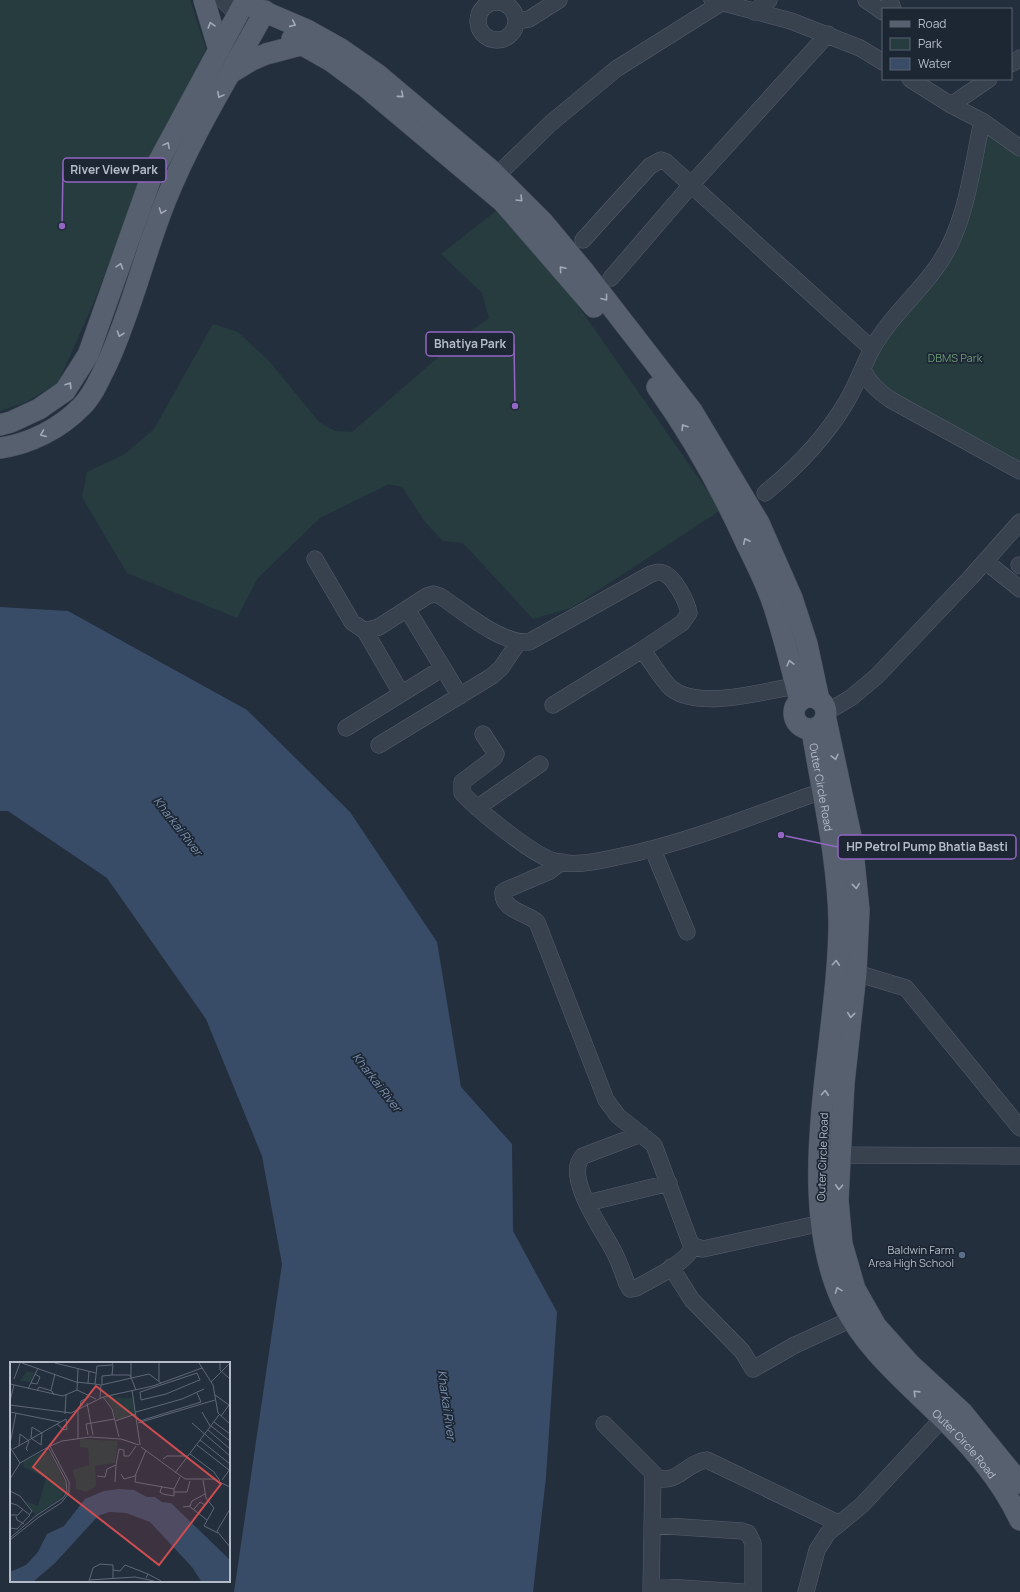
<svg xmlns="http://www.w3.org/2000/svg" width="1020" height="1592" viewBox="0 0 1020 1592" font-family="Manrope,sans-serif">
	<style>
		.green { fill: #263c3f }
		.water { fill: #394c67 }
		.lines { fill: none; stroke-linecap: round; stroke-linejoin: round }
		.minor-casing { stroke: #565f6c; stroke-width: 17 }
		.major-casing { stroke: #414a57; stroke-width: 22 }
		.minor { stroke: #38414e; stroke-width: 16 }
		.major { stroke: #56606e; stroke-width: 21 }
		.oneway { stroke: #a1aab7 }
		.service-dot { fill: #5c6f8a; stroke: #1d2633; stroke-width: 1.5 }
		.labels { text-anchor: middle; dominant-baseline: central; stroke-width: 3.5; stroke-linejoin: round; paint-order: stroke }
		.park-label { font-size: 11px; fill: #6b9a76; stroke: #1d2633 }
		.street-label { font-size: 11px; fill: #b4bcc9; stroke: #1d2633 }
		.poi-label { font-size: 11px; fill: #b4bcc9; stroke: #1d2633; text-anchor: end }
		.water-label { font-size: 12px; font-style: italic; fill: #7c92b1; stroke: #1d2633 }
		.inset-road { fill: none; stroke: #5e6776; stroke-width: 1 }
		.view { fill: #ce4d50; fill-opacity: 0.15; stroke: #ce4d50; stroke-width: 2 }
		.inset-edge { fill: none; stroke: #b4bcc9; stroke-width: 2 }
		.leader { fill: none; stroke: #9266c3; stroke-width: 1.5 }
		.callout-dot { fill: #9266c3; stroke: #1d2633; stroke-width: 1.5 }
		.callout { fill: #1d2633; stroke: #9266c3; stroke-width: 1.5 }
		.callout-label { font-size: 12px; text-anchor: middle; font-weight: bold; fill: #b4bcc9 }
	</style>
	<rect width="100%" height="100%" fill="#242f3e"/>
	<path class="green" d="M0 0H190L206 49 155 148 93 304 58 383 26 402 0 411Z
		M986 129 1020 155V467L874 386 872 368 883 343 955 249Z
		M506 203 721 510 571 608 533 619 463 543 443 541 425 522 402 487 389 484 320 518 258 578 237 618 127 573 82 497 87 472 125 454 154 429 213 324 238 332 270 362 319 422 335 431 352 432 458 340 489 318 482 293 441 254Z"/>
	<path class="water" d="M0 607 68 611 247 710 350 812 437 942 461 1087 512 1144 513 1231 557 1312 546 1477 533 1592H234L282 1264 262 1156 206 1019 107 878 8 811H0Z"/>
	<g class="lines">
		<g class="minor-casing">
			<path id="minor" d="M223 0 238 15
				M712 0 791 21 860 48 883 62
				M866 0 883 12
				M890 0 893 9
				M478 21a19 19 0 1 1 38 0a19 19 0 1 1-38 0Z
				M754 12 769 0
				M516 21 529 19 559 0
				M1011 64 1020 58
				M910 79 951 105 982 121 1020 148
				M951 105 989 79
				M489 183 551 123 616 69 721 3
				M583 240 650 166 661 160 666 162 872 349
				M611 278 691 185 828 34
				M863 370C870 384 878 391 891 400L1020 471
				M765 493C797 467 826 437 847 401 857 384 863 366 872 349 889 318 918 294 938 265 966 226 972 168 982 121
				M315 559 352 622 365 631 379 627 427 596 434 594 440 596C463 611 500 644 529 642L651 574C655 573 659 571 663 573 674 576 687 602 689 613L682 623 642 650C650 659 663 682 672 689 700 710 764 691 796 686
				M985 561 1020 589
				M1019 565 1020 566
				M407 609 460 696
				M365 631 401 693
				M553 705 642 650
				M827 712 852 697 877 676 971 577 1020 522
				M346 728 443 668
				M483 734 496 754 494 758 462 782V793C479 811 531 854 554 861 574 867 598 861 617 857 688 843 754 815 822 791
				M379 745 492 676 501 668 518 643
				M477 808 540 764
				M653 850 687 932
				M562 862 548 872 506 890 503 892C502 911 526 912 537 922L606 1100 618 1116 654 1145 690 1242 693 1246 703 1249 822 1223
				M856 973 906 988 1020 1128
				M641 1134 583 1156C563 1176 603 1230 613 1250 619 1261 623 1273 627 1284L630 1289 636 1288C652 1279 687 1263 693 1246
				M830 1155 1020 1156
				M587 1203 669 1183
				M671 1267 692 1300 742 1351 753 1369 795 1345 852 1319
				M604 1424 658 1478C678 1484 687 1462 707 1460L838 1523
				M652 1525 742 1531 748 1533 753 1543V1592
				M651 1586 743 1592
				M651 1592 653 1473
				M806 1592 817 1550 828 1533 862 1505 943 1418"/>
		</g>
		<g class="major-casing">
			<g id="major">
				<path d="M204 0 219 50"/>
				<path d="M292 39 331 61 366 87 503 202 594 307"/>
				<path d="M232 72 250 61 266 54 304 44"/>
				<path d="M657 387C692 436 721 488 746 543 755 561 764 579 771 598 783 632 791 667 800 701"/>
				<path d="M0 425 11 422 39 409 65 391 88 355 153 172 244 3 307 30 341 49 377 74 492 171 543 222 583 270 692 411 759 523 792 598 807 644 819 700"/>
				<path d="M0 448C30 444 61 428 82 406 93 395 100 378 107 364 131 312 144 255 165 202 191 136 231 73 265 11"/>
				<circle cx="810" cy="713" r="16"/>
				<path d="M826 720 852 841 859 910 856 973 844 1083 838 1200 842 1244 855 1289 876 1326 910 1364 962 1412 1020 1483"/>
				<path id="s1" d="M812 730C822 793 838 858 839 922 839 1040 791 1193 843 1303 863 1345 900 1377 932 1408 967 1441 1000 1477 1020 1520"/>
			</g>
		</g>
		<use href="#minor" class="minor"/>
		<use href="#major" class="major"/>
	</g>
	<defs><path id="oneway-chevron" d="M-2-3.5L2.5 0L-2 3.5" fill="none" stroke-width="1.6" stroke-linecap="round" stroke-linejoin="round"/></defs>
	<g class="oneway">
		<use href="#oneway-chevron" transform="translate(293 24) rotate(24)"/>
		<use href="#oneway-chevron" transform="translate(211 25) rotate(-106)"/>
		<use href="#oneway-chevron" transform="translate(220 95) rotate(118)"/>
		<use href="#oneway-chevron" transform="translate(401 95) rotate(40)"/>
		<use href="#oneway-chevron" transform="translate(167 145) rotate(-62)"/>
		<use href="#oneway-chevron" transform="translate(520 199) rotate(45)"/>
		<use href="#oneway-chevron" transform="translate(162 211) rotate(110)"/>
		<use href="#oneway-chevron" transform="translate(120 266) rotate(-72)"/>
		<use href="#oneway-chevron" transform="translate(562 269) rotate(-131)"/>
		<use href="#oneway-chevron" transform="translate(605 298) rotate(52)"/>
		<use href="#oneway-chevron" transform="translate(120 334) rotate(109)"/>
		<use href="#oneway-chevron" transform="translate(69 385) rotate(-57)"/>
		<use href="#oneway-chevron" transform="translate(684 427) rotate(-122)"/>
		<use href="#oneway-chevron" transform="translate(43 434) rotate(158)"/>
		<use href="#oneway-chevron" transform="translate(746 541) rotate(-115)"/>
		<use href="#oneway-chevron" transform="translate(790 663) rotate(-104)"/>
		<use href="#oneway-chevron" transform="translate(835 757) rotate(77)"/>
		<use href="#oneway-chevron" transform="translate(856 886) rotate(84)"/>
		<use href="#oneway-chevron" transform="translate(836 963) rotate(-86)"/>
		<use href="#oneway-chevron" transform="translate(851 1015) rotate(96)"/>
		<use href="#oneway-chevron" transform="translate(825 1093) rotate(-86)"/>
		<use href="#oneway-chevron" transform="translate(839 1187) rotate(93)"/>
		<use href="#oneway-chevron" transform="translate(838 1290) rotate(-111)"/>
		<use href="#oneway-chevron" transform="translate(916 1393) rotate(-136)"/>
	</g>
	<circle class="service-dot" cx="962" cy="1255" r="4"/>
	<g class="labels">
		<g class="park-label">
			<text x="955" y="357">DBMS Park</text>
		</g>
		<g class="street-label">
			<text stroke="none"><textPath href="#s1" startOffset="58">Outer Circle Road</textPath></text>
			<text transform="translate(822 1157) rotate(-88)">Outer Circle Road</text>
			<text stroke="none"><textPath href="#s1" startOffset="766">Outer Circle Road</textPath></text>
		</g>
		<g class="poi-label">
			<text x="954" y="1249">Baldwin Farm<tspan x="954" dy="13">Area High School</tspan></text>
		</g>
		<g class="water-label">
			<text transform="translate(178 826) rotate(52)">Kharkai River</text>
			<text transform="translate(377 1082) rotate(52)">Kharkai River</text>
			<text transform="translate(447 1405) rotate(82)">Kharkai River</text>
		</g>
	</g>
	<g transform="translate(10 1362)">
		<rect width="220" height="220" fill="#242f3e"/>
		<path d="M17 9 24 11 21 20 10 19ZM103 32 104 36H122L126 52 106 58 102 44 94 35ZM70 77 108 79 105 101 85 104 86 124 76 130 66 127V119L62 108 79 103 78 86 70 85ZM34 89 40 91 57 124 51 136 25 153 16 139 28 144 36 116 14 105 13 100Z" fill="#263c3f"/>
		<path d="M109 127 124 128 137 135H145L152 140 161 141 220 198V219H191L182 205 140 160 116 151 99 150 88 154 45 201 24 219H0V210L16 203 28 190 37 172 54 164 75 137 94 129Z" fill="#394c67"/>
		<path class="inset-road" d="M12 1 66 20 85 22M45 1 86 11M189 1 203 23 208 51 220 62M210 1V8L220 17M103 3 102 13H120L126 28M68 7 67 28 86 37M187 11 190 18 187 19 156 32 131 38 130 30ZM121 15V1M4 17 10 1M149 19V1M201 20 220 1M21 21 27 22 30 15 25 12M78 21 79 9M0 22 53 34 67 28M92 22V14L102 13M91 23 139 12 151 21M18 27 28 6M41 28 45 12M122 28 130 83M27 29 29 25 42 29 44 33M205 33 219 43M93 35 102 47 109 75M90 36 91 23 85 22 87 4 102 3 103 1M0 39 4 23M77 41 83 73M0 43 61 51 93 35 143 24 192 6M70 45 71 39 79 35M0 50 50 60M126 50 172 37 194 27M192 50 200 64M55 52 56 33M211 54 219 43M105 59 126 52M130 59 191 40 187 31M204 60 220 72M128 61 205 38M182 61 220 94M201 64 220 79M22 65 32 71 31 83 21 76ZM198 68 220 87M78 73 76 62 104 57M68 77V48M190 78 220 102M0 82 6 51M187 83 219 108M9 84 10 72 19 79 16 87 18 89M0 85 10 101M131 85 175 117H203L220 125M3 87 19 78 56 57 57 67 54 68 47 62M180 92 204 110 210 119M153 97 157 94H178M165 111 209 53M111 112 114 117 125 114 136 88M126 113 125 120 164 127 170 115M87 114 95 115 97 107 106 103 109 87 114 88V94H119L126 84M0 117 10 101 38 85M193 118 196 136 204 146 194 164 208 171M212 118 220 107M105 120 106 103M152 124 150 130 153 132 164 134V127M0 129 10 134 22 149 20 152M164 130H177L180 119M0 141 7 143 20 153 7 167 0 166M179 144 197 158M173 145 180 144 182 139 195 132M184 147 190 140 195 143M220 147 207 169 220 185M188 151 199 139M1 153H8L13 147M6 154 7 158 14 162M0 176 27 153 53 136 57 130 56 119 38 85 52 79 80 75 111 77 129 83M0 178 29 155 51 141 59 131V120L40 84M103 208 110 209 115 203 138 212M136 216 138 212 151 219M79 218 125 215 144 219M79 219 83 206 90 202 103 203V216"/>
		<path class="view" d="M86 24 211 122 149 203 23 105Z"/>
		<rect width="220" height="220" class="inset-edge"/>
	</g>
	<path class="leader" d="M62 226L63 170M515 406L514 344M781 835L838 847"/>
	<g class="callout-dot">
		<circle cx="62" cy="226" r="4"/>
		<circle cx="515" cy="406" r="4"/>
		<circle cx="781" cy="835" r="4"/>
	</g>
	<g class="callout">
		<rect x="63" y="158" width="103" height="24" rx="4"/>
		<rect x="426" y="332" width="88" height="24" rx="4"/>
		<rect x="838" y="835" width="178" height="24" rx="4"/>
	</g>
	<g class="callout-label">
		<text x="114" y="174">River View Park</text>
		<text x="470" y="348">Bhatiya Park</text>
		<text x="927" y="851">HP Petrol Pump Bhatia Basti</text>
	</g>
	<rect x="882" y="8" width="130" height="72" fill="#1d2633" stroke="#59626f"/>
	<rect x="890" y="21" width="20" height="6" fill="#56606e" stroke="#59626f"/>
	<text x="918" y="28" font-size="12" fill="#b4bcc9">Road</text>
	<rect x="890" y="38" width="20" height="12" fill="#263c3f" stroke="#59626f"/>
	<text x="918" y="48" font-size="12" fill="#b4bcc9">Park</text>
	<rect x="890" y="58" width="20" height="12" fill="#394c67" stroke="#59626f"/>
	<text x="918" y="68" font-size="12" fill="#b4bcc9">Water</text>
</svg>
